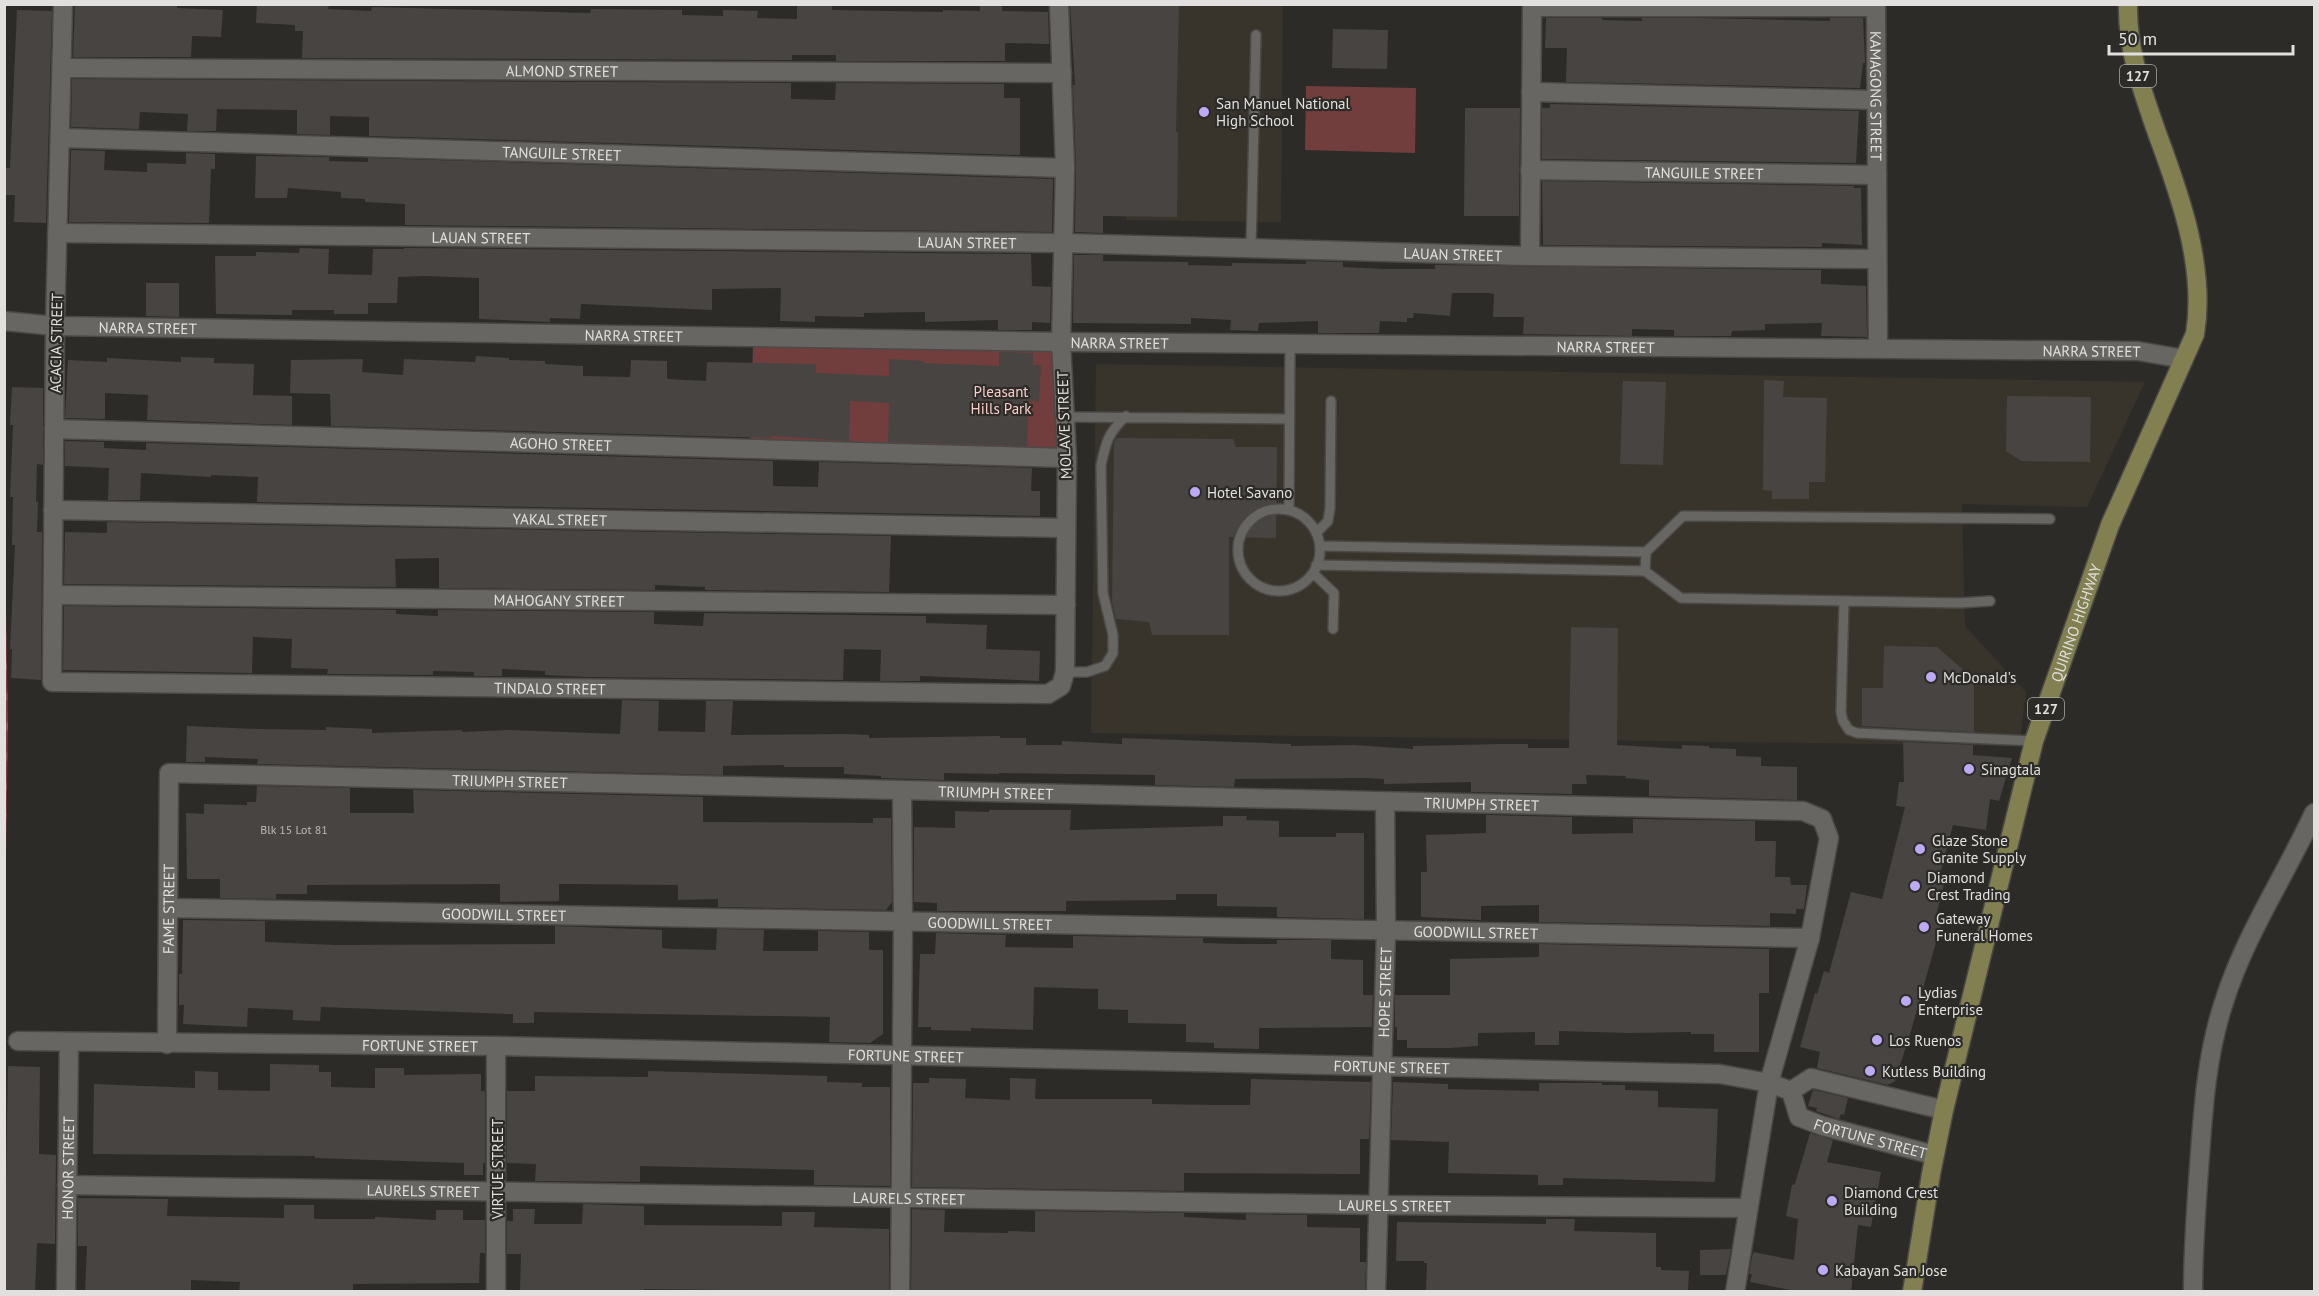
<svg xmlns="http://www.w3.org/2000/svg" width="2319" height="1296" viewBox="0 0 2319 1296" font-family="'PT Sans',sans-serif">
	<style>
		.built { fill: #38342c }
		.forest { fill: url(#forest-firs) }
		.green { fill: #723e3d }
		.building { fill: #474441 }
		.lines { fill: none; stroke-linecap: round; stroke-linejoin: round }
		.service-casing { stroke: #4b4946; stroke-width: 12 }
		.minor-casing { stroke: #4b4946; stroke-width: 21 }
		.tertiary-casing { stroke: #4b4946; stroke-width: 21 }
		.primary-casing { stroke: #4b4946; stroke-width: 21 }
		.service { stroke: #686663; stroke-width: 9 }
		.minor { stroke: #686663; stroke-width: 18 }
		.tertiary { stroke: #686663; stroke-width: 18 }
		.primary { stroke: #828051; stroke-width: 18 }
		.poi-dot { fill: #bea9f4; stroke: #2d2b28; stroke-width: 2 }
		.labels { text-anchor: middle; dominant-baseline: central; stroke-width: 4.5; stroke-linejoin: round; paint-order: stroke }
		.number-label { font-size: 12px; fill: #bab9b7 }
		.shield { fill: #2d2b28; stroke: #abaaa7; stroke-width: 1.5 }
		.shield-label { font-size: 14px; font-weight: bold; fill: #e1e0de }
		.street-label { font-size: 15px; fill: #e1e0de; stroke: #2d2b28 }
		.poi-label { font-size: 15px; fill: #e1e0de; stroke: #2d2b28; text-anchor: start }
		.park-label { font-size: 15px; fill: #fdcdca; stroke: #2d2b28 }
	</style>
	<defs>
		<pattern id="forest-firs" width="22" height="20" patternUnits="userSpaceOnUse" patternTransform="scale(1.5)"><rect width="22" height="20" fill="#883939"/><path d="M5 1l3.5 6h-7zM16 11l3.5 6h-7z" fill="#985555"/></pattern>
	</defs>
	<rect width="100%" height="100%" fill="#2d2b28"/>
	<path class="built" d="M1128 5H1283L1281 222 1126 220Z
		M1096 364 2145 382 2087 507 1962 504 1965 626 2026 692 2019 746 1091 733Z"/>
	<path class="forest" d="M5 555 8 722 5 927 4 555Z"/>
	<path class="green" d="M1306 86 1416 88 1415 153 1305 150Z
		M1056 343 1058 457 750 451 753 344Z"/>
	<path class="building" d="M75 4H177V8L223 10 221 37 192 36 191 57H73Z
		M257 4H329L328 9 371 11 372 7 590 13 591 9 682 10V15L723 16V10L758 11 757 18 797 19V4H832V10L943 12V10L980 11V4H1002V11L1048 12 1049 44 1005 43V61H836V55H792V60L302 58 303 31H295V25L256 23Z
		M1070 4H1179L1176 132H1178L1177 217 1103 216V233L1075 232 1076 168 1073 85H1075Z
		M17 10 52 11 46 223 14 222 15 195H4V168H10Z
		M1546 18H1602V20L1642 21V18H1701L1830 21V18H1863L1865 63H1863L1860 88 1566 82 1567 48H1545Z
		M1333 29 1388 30 1387 69 1332 68Z
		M72 79 791 83V99L835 100 836 83 1004 84V98H1020V155L369 136V117L330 116V135L297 134V110L217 109 216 131H187L188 114 140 112 139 129 71 127Z
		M1550 104 1859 111 1856 163 1542 159V108H1550Z
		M1465 108H1520L1519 216H1464Z
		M71 150 105 151 104 170 147 172V163L186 164V153L215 154V169H211L209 223 69 222Z
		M256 156 329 157V161L368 162V158L1053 179 1052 232 405 225V204L365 202V199L341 198V192L288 188 287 198H255Z
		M1542 181 1854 186V188H1861L1862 245 1822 243V247L1543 245Z
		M300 248 329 249 328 274 372 275 373 249H404V248L1031 254 1032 286 1051 287 1050 323 1032 322V330H998V320L925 322V312L864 313V317L815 316V322L780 321 781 288 712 289V310L581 304 580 319 550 318V322L479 319V278L424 276 398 277 397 303H368V314H334V310H292V315L216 314 215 256H256V252L299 253Z
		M1074 255H1103V261L1188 262V265L1232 266V263L1306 264V261L1343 262V267L1384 269H1435V265L1821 270V284L1866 286 1867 337 1821 336 1822 323 1765 324V330L1732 331 1731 336H1674V330L1632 329V336L1523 334 1524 317H1493L1494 294 1489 293H1452L1450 316 1414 313 1413 318H1407V322L1380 321 1379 333H1318V321L1259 323 1258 331 1230 330 1231 320 1191 318V324L1073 323Z
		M146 283H179V317L146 316Z
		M999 352 1033 353V365H1041L1039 401H1029L1027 446 888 442 889 403 850 401 849 441 772 436V438L331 426 330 394 290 393 291 360 363 359 362 372 403 375 404 359 475 362 476 356 509 358V360L545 361V364L583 366V376L630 377 631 360 667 361V379L706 381 707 362 816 364V373L889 376V359L924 361V363L999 366Z
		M181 357 214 358V363L254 364 253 395 292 396V425L147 420 148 395 105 393V419L65 418 68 360 107 362V358L181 362Z
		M1764 380 1784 381 1783 397 1827 398 1825 482H1809V499H1772V491L1763 490Z
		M1623 381 1666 382 1663 465 1620 464Z
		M12 387 43 388V465L37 464 36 502H38L37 532H42L41 680 11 678 12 649H10L15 545H12L13 497H10L13 425H10Z
		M2007 396 2091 397 2090 462 2021 461 2006 451Z
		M1116 438 1233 439 1236 447H1277L1276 538 1229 537V635H1152L1149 622 1116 619 1112 602 1114 444Z
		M65 441 104 442V448L146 450V443L773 461V486L818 487 819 462 1032 468 1031 491H1040V516L257 502 258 477 211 475V477L141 473 140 500H108L109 468 65 466Z
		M107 522 891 536 889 592 705 590V587L655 585V590L439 588V558L395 559 396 587 64 584 65 532 107 533Z
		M64 606 396 610V614L438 616V610L654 612V624L703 626 704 613 926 616V623L987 625 986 649 1040 651 1039 681 920 676V681H880L881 650 844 649 843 680 588 677 545 675V671L502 669V676H474V672L433 671V675L327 674 328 669 291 668 292 639 253 637 252 673 63 670Z
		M1571 627 1618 628 1617 745 1682 749V745L1709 746V748L1736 749V756L1761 757V766L1797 767V800L1649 796V780L1625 778 1626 776 1586 775 1587 784H1572V794L1471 792V782L1384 784V779L1365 778 1235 779 1234 787 1155 785V775L999 773V774L944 773V780L881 778V776L844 774V767H784V765L723 766V775L257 764 258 759 205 757V762H186L187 726 259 729 326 730V727L372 729V733L462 730V732L508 730 620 734 622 700 659 701 658 731 705 732 706 701H733L731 735 846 734 869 735V738L1000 736V738H1026V745H1062V741L1122 744V738L1291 744V746L1354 745 1413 749V746L1502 744H1528V748H1569Z
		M1884 646 1937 647 1974 679V732L1862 726V688H1883Z
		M1903 742 1973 745V755L2012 758 1999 801 1990 799 1986 830 1953 825 1940 874 1946 876 1937 912 1944 914 1911 1031 1895 1081 1888 1085 1817 1068 1820 1052 1800 1047 1815 993 1817 994 1824 971 1829 973 1851 892 1882 899 1905 807 1896 806 1899 782H1904Z
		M257 786 350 788V813H414L413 790 703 797V822L873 823V818H891L892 902 886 910 718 907V899L678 900V885L573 884H559V901L500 902V884L307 885V894H276V899L220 898V879H187L186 813 204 814V804L247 805V802H256Z
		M989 810H1071L1070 830 1223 826V816H1247L1246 820 1279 821V837H1336V833H1364V919L1277 917V907L1217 906V894H1176V900L1066 901V911H937V903L914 902V827L955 828V811L989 812Z
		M1486 815 1572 817V834L1633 833V819L1755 821V841H1776L1775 877H1790L1791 885H1807L1804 909H1796V914L1770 913V926L1539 922V905L1481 906V920L1421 917V872H1427L1426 835 1486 833Z
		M183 920 265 921V942L335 945 555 944V926L662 930V948L674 949 716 950 717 929 764 930 763 951H818V931L869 932V950H883V1034L870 1043 829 1042 830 1017 534 1012V1023H513V1014L321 1007 320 1021 293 1020V1010L248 1008 247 1027 183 1024 184 1005H179V974H182Z
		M936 933 1006 935 1005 947 1073 948V936L1203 938V943L1236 944H1277V940H1331V959L1363 960V995H1373L1372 1027 1259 1028V1049L1214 1048V1043L1186 1042V1024L1128 1023V1010L1098 1009V989L1034 987 1033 1030 971 1028V1031L931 1030V1027H918L920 954H935Z
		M1539 944 1769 949V993H1759V1052H1714V1034H1691V1032L1629 1033 1559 1031V1045H1535V1032L1478 1033V1046L1450 1048H1407V1040H1397V1027H1395V995H1450V959L1539 957Z
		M270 1064 319 1065V1072H331V1087L375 1088V1068H404V1075L481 1074V1091H485V1163H483V1175H464V1163L315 1158V1156L93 1154 94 1084 195 1088V1071L218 1072V1090L270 1091Z
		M8 1066 40 1067 39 1154 56 1155 55 1244 37 1243 35 1292H4Z
		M648 1071 827 1076V1082L862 1083V1087H890V1186L814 1185V1170L640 1166V1182L535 1181 536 1164 507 1163V1091H535V1076L648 1077Z
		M929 1078 966 1079 965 1098 1010 1100V1078L1036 1079 1035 1099H1152V1104L1218 1105H1250L1251 1079 1371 1082 1369 1139H1360V1174L1184 1173V1191L912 1187 913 1083H929Z
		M1393 1082 1448 1084V1089L1539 1091V1083H1602V1085H1625V1090L1658 1091V1107L1718 1109 1715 1182 1563 1178V1185H1538V1175L1448 1173 1449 1142 1391 1140Z
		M1813 1090 1848 1098 1844 1115 1841 1114 1839 1119 1816 1111 1817 1108 1808 1106Z
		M1810 1133 1833 1140 1827 1162 1881 1172 1871 1227 1858 1225 1851 1292H1800L1750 1282 1752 1274H1749L1753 1252 1794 1260 1798 1219 1786 1216 1792 1185 1795 1184Z
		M78 1198 168 1199 167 1216 284 1218V1205H314V1219H375V1217L436 1220V1210H463V1220H485V1253H480L479 1283 353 1284V1292H239L240 1282 191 1280V1292H85L87 1246H78Z
		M583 1204 644 1206V1225L782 1226V1212H815L814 1227 889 1229V1292L644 1289V1292L520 1290 521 1254H507V1221H513V1209H535L534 1224H582Z
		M912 1209 945 1210 944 1232 1008 1233V1231L1035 1232V1211L1184 1213V1217L1246 1220V1214L1307 1215V1227L1360 1228V1262H1366L1365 1292H911Z
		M1546 1219H1575L1574 1231 1656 1233V1267H1661V1270L1689 1271 1688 1292H1426L1427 1263H1424V1261H1396L1397 1222 1546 1224Z
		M1731 1249 1726 1275H1700V1250Z"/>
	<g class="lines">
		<g class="service-casing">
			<path id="service" d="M1251 248 1256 35
				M1065 417 1289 419
				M1238 550a41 41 0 1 1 82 0a41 41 0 1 1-82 0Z
				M1289 510 1290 344
				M1316 533 1328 521 1330 508 1331 401
				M1320 546 1646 552
				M1316 565 1645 571
				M1313 573 1334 593 1333 629
				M1844 601 1841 712 1843 721 1849 730 1857 733 2034 741
				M1990 601 1960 603 1681 598 1645 571 1646 552 1683 516 2050 519
				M1065 672H1087L1105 666 1113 653V635L1103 593 1101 465C1106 442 1108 433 1126 416"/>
		</g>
		<g class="minor-casing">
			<g id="minor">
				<path id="s1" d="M63 4 55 326 52 682 1048 694 1061 686 1065 672 1067 458 1061 342"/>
				<path id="s2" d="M62 68 1062 73"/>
				<path d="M1531 92 1877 100"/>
				<path id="s3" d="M60 138 1065 168"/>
				<path id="s4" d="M1530 170 1877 175"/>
				<path id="s5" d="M57 233 1062 243 1530 256 1877 259"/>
				<path id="s6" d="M1530 256 1532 7H1876L1878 348"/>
				<path id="s7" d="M54 429 1067 458"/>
				<path id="s8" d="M53 510 1066 528"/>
				<path id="s9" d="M53 595 1066 605"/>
				<path id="s10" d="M168 908 1810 938"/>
				<path id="s11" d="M18 1041 496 1046 1720 1074 1769 1083 1791 1091"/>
				<path id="s12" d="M167 1044 169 773 1803 811 1822 819 1829 838 1810 938 1769 1083 1735 1292"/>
				<path id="s13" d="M1791 1091 1799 1117 1823 1126 1934 1155"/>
				<path d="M1791 1091 1811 1078 1944 1110"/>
				<path id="s14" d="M67 1185 1377 1205 1748 1208"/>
				<path id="s15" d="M66 1292 69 1042"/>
				<path d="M496 1292V1046"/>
				<path d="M900 1292 903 922 902 790"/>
				<path id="s16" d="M1376 1292 1386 930 1385 802"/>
				<path d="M2193 1292C2193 1250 2196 1210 2199 1168 2203 1112 2206 1056 2224 1002 2245 935 2285 876 2314 813"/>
			</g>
		</g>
		<g class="tertiary-casing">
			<g id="tertiary">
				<path d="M1059 4 1065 168 1061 342"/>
				<path id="s17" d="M4 321 55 326 1061 342 2138 351 2184 359"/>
			</g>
		</g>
		<g class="primary-casing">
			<g id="primary">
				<path id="s18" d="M1912 1292 1931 1174 1944 1110 2034 741 2110 525 2195 334C2206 267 2180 195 2157 133 2142 90 2127 50 2128 4"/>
			</g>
		</g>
		<use href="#service" class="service"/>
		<use href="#minor" class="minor"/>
		<use href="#tertiary" class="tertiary"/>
		<use href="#primary" class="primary"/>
	</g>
	<g class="poi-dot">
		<circle cx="1204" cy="112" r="6"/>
		<circle cx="1195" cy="492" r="6"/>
		<circle cx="1931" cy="677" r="6"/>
		<circle cx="1969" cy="769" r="6"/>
		<circle cx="1920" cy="849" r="6"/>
		<circle cx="1915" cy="886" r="6"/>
		<circle cx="1924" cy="927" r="6"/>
		<circle cx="1906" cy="1001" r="6"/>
		<circle cx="1877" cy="1040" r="6"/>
		<circle cx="1870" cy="1071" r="6"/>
		<circle cx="1832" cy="1201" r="6"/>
		<circle cx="1823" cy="1270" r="6"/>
	</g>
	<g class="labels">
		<g class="number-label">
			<text x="294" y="829">Blk 15 Lot 81</text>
		</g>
		<g class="shield">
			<rect x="2120" y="65" width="36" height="22" rx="4.5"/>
			<rect x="2028" y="698" width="36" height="22" rx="4.5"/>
		</g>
		<g class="shield-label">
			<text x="2138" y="76">127</text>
			<text x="2046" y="709">127</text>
		</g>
		<g class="street-label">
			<text stroke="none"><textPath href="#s2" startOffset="500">ALMOND STREET</textPath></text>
			<text stroke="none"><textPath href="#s6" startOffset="682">KAMAGONG STREET</textPath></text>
			<text stroke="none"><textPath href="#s3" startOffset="502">TANGUILE STREET</textPath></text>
			<text stroke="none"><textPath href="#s4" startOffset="174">TANGUILE STREET</textPath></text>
			<text stroke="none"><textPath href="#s5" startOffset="424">LAUAN STREET</textPath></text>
			<text stroke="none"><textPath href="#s5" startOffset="910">LAUAN STREET</textPath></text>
			<text stroke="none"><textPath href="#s5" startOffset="1396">LAUAN STREET</textPath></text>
			<text stroke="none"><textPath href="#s17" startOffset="144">NARRA STREET</textPath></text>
			<text stroke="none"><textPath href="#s17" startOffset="630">NARRA STREET</textPath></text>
			<text transform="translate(56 343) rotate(-89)">ACACIA STREET</text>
			<text stroke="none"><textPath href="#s17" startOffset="1116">NARRA STREET</textPath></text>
			<text stroke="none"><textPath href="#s17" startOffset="1602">NARRA STREET</textPath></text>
			<text stroke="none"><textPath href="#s17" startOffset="2088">NARRA STREET</textPath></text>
			<text transform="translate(1064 425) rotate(-92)">MOLAVE STREET</text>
			<text stroke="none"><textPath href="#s7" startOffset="507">AGOHO STREET</textPath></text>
			<text stroke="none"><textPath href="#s8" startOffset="507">YAKAL STREET</textPath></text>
			<text stroke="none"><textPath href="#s9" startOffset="506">MAHOGANY STREET</textPath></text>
			<text stroke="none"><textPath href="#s18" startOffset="690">QUIRINO HIGHWAY</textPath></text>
			<text stroke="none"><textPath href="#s1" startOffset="1176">TINDALO STREET</textPath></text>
			<text stroke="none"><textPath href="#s12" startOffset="612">TRIUMPH STREET</textPath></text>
			<text stroke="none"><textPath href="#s12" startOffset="1098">TRIUMPH STREET</textPath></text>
			<text stroke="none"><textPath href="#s12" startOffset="1584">TRIUMPH STREET</textPath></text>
			<text stroke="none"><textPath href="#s12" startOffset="135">FAME STREET</textPath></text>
			<text stroke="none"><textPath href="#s10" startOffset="336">GOODWILL STREET</textPath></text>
			<text stroke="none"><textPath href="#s10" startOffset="822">GOODWILL STREET</textPath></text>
			<text stroke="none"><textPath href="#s10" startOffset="1308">GOODWILL STREET</textPath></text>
			<text stroke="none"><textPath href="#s16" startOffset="300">HOPE STREET</textPath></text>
			<text stroke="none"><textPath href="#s11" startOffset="402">FORTUNE STREET</textPath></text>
			<text stroke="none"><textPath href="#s11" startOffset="888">FORTUNE STREET</textPath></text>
			<text stroke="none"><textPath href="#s11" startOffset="1374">FORTUNE STREET</textPath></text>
			<text stroke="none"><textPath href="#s13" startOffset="102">FORTUNE STREET</textPath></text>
			<text stroke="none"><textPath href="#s15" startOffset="124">HONOR STREET</textPath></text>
			<text transform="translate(497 1169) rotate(-90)">VIRTUE STREET</text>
			<text stroke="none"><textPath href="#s14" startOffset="356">LAURELS STREET</textPath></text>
			<text stroke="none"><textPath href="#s14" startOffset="842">LAURELS STREET</textPath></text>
			<text stroke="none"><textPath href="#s14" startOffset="1328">LAURELS STREET</textPath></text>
		</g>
		<g class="poi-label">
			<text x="1216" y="103">San Manuel National<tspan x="1216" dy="17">High School</tspan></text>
			<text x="1207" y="492">Hotel Savano</text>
			<text x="1943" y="677">McDonald's</text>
			<text x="1981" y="769">Sinagtala</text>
			<text x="1932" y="840">Glaze Stone<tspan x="1932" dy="17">Granite Supply</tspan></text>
			<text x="1927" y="877">Diamond<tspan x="1927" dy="17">Crest Trading</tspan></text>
			<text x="1936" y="918">Gateway<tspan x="1936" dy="17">Funeral Homes</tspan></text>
			<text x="1918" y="992">Lydias<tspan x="1918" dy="17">Enterprise</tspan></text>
			<text x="1889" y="1040">Los Ruenos</text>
			<text x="1882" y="1071">Kutless Building</text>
			<text x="1844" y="1192">Diamond Crest<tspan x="1844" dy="17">Building</tspan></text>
			<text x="1835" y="1270">Kabayan San Jose</text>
		</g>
		<g class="park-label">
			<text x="1001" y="391">Pleasant<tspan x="1001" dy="17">Hills Park</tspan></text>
		</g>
	</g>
	<rect width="2319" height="1296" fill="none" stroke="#e1e0de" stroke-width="12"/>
	<path d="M2109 45v9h184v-9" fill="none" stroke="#e1e0de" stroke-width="3"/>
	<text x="2118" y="45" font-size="18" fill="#e1e0de" stroke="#2d2b28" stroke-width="4.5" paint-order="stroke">50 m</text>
</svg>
